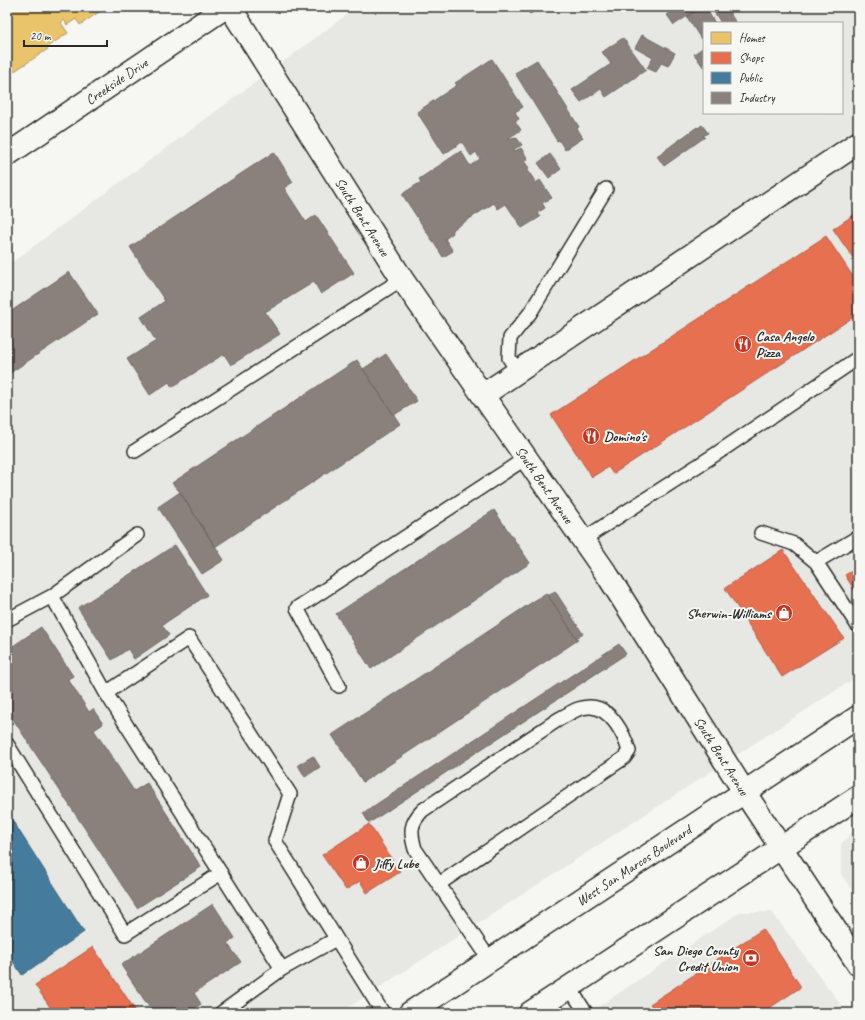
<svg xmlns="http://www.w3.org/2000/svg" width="865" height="1020" viewBox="0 0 865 1020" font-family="Caveat,sans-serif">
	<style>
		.built { fill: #e7e7e3; fill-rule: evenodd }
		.homes { fill: #e9c46a; stroke: #b09657 }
		.shops { fill: #e76f51; stroke: #af5b46 }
		.public { fill: #457b9d; stroke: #3d637b }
		.industry { fill: #8a817c; stroke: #6e6764 }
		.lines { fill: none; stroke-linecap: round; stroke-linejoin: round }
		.lane-casing { stroke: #2b2b2b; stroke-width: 16 }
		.street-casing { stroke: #2b2b2b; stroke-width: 25 }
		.secondary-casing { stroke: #2b2b2b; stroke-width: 25 }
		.primary-casing { stroke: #2b2b2b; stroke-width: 25 }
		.path { stroke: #2b2b2b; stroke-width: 2.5; stroke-dasharray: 3 3; stroke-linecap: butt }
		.lane { stroke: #f6f6f2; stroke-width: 13 }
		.street { stroke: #f6f6f2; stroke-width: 22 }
		.secondary { stroke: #f6f6f2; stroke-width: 22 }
		.primary { stroke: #f6f6f2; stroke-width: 22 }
		.labels { text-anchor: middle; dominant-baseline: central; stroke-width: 4; stroke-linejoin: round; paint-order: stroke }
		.street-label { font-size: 14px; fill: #2b2b2b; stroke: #f6f6f2 }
		.poi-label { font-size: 14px; font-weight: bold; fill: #2b2b2b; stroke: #f6f6f2; text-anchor: start }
	</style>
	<rect width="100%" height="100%" fill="#f6f6f2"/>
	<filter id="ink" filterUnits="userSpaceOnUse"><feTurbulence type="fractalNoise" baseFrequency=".025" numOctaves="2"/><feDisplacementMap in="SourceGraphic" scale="8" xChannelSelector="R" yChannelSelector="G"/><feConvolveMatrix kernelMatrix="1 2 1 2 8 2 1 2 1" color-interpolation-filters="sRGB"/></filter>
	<g filter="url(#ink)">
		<path class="built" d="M357 7H858V676L340 1013H7V266ZM704 23H842V113H704Z
			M858 826V899L841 874V844Z
			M740 912H772L847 1013H589Z"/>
		<path class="homes" d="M7 7H100L102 10 80 25 76 19 67 25 64 20 61 23 68 33 47 47 48 49 7 76V62L10 60 7 56Z"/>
		<path class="shops" d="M858 212V265L833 229Z
			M826 236 858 284V314L613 474 608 467 592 477 551 415Z
			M783 550 844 638 782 677 725 588Z
			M858 553V596L845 575 857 568 853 557Z
			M369 824 400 872 367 893 360 881 346 890 322 855Z
			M763 929 801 987 762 1013H657L650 1004Z
			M93 947 137 1013H54L35 985Z"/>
		<path class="public" d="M7 812 84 932 22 975 7 952Z"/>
		<path class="industry" d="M525 7H540L530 14Z
			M678 7H693L695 11 674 25 667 15Z
			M693 7H705L715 23H704V38L701 39 687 17 696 11Z
			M711 7H726L736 23H721Z
			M642 35 675 53 668 66 661 63 656 72 647 68 653 58 635 48Z
			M623 38 646 70 606 97 601 89 581 102 572 90 611 64 602 52Z
			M704 47V68L694 54Z
			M492 59 523 107 515 112 519 119 515 121 521 130 507 139 516 137 522 145 514 149 515 151 521 148 528 159 524 161 529 168 527 169 536 183 540 180 552 198 542 203 545 208 537 213 540 217 522 228 506 204 498 209 494 203 452 230 453 233 445 239 453 251 443 257 402 194 421 182 419 179 461 151 470 166 480 159 476 152 471 156 462 142 444 154 417 112 457 85 455 83Z
			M537 60 579 127 577 128 583 138 565 150 559 140 557 141 515 73Z
			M702 125 708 133 703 136 705 137 664 166 657 156 697 127 698 128Z
			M274 152 293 182 284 188 306 222 316 215 354 273 321 294 314 282 265 312 280 334 231 365 224 354 172 387 169 382 150 395 127 359 156 341 141 317 165 301 130 247Z
			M550 154 561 169 549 178 538 163Z
			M69 272 98 314 7 375V314Z
			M386 354 417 401 394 415 363 369Z
			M357 360 400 424 215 547 180 492 172 483Z
			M180 492 224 560 202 574 158 507Z
			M494 510 530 563 371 669 336 614Z
			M175 545 207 595 162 625 169 635 134 659 128 649 112 660 78 608Z
			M555 591 583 634 576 638 548 595Z
			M546 593 578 640 363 782 332 735Z
			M41 627 73 676 68 679 89 712 93 709 103 724 94 730 134 791 147 783 201 867 137 908 7 710V650Z
			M619 644 626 654 369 823 363 813Z
			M313 756 320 767 305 777 298 765Z
			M213 904 235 938 227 943 241 962 194 993 201 1004 188 1013H153L121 965Z"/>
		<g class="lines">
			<g class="lane-casing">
				<path id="lane" d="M518 372 509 358 510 338 530 313 606 189
					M135 451 402 279
					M761 533 794 544 816 562 858 626
					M582 540 716 454 858 358
					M816 562 858 537
					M7 620 52 596
					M339 686 297 608 526 458
					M106 693 52 596 137 535
					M7 744 125 934 221 873
					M439 884 624 758 629 751C624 734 611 708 591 707 579 706 569 714 559 719L423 810C410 823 410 832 415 849L490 960
					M336 939 282 969 106 693 189 638 290 794 275 841 383 1013
					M569 987 586 1013
					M221 1013 282 969"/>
			</g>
			<g class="street-casing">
				<g id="street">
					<path id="s1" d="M7 155 226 7"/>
					<path d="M483 395 858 143"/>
				</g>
			</g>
			<g class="secondary-casing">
				<g id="secondary">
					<path id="s2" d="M230 7 402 279 608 576 745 793 858 964"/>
				</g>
			</g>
			<g class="primary-casing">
				<g id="primary">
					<path id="s3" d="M410 1013 858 717"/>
					<path d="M530 1013 858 797"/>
				</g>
			</g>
			<path class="path" d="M7 83 10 87"/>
			<use href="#lane" class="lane"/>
			<use href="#street" class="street"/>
			<use href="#secondary" class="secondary"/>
			<use href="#primary" class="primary"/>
		</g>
	</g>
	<defs>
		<g id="restaurant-disc" transform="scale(0.9)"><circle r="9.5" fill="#c8321e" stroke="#f6f6f2"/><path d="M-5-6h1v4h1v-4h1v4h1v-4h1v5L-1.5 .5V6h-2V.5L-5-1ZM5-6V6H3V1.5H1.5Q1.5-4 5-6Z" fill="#fff"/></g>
		<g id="shop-disc" transform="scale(0.9)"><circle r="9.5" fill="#c8321e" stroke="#f6f6f2"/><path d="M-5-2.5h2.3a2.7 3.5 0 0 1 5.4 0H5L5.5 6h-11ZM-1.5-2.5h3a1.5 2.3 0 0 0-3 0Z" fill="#fff"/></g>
		<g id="bank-disc" transform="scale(0.9)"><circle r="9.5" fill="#c8321e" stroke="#f6f6f2"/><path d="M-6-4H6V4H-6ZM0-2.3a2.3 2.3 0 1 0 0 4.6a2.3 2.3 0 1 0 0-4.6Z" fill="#fff"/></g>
	</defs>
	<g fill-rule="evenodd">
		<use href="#restaurant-disc" x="743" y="344"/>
		<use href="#restaurant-disc" x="591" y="436"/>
		<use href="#shop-disc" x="784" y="613"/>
		<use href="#shop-disc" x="361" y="863"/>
		<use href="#bank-disc" x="751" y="958"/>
	</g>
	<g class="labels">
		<g class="street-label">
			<text stroke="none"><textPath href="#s1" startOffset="132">Creekside Drive</textPath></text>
			<text stroke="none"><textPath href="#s2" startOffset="248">South Bent Avenue</textPath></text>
			<text stroke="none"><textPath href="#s2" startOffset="572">South Bent Avenue</textPath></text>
			<text stroke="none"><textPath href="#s2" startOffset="896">South Bent Avenue</textPath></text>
			<text stroke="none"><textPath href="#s3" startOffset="268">West San Marcos Boulevard</textPath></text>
		</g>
		<g class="poi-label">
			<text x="756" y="336">Casa Angelo<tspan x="756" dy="16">Pizza</tspan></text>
			<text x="604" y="436">Domino's</text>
			<text x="771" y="613" text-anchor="end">Sherwin-Williams</text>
			<text x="374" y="863">Jiffy Lube</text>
			<text x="738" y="950" text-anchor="end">San Diego County<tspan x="738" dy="16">Credit Union</tspan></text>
		</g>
	</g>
	<rect width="865" height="1020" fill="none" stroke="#f6f6f2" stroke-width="24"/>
	<rect x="12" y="12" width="841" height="996" fill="none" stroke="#2b2b2b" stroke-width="1.5" filter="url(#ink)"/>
	<rect x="703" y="22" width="140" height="92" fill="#f6f6f2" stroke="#a5a5a2"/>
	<rect x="711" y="32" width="20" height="12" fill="#e9c46a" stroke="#a5a5a2"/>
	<text x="739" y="42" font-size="12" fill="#2b2b2b">Homes</text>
	<rect x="711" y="52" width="20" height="12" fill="#e76f51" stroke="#a5a5a2"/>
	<text x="739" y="62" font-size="12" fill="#2b2b2b">Shops</text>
	<rect x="711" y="72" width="20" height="12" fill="#457b9d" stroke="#a5a5a2"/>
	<text x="739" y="82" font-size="12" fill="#2b2b2b">Public</text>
	<rect x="711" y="92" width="20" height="12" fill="#8a817c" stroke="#a5a5a2"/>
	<text x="739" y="102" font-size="12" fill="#2b2b2b">Industry</text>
	<path d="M24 40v6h83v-6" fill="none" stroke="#2b2b2b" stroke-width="2"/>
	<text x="30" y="40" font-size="12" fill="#2b2b2b" stroke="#f6f6f2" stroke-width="3" paint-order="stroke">20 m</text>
</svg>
